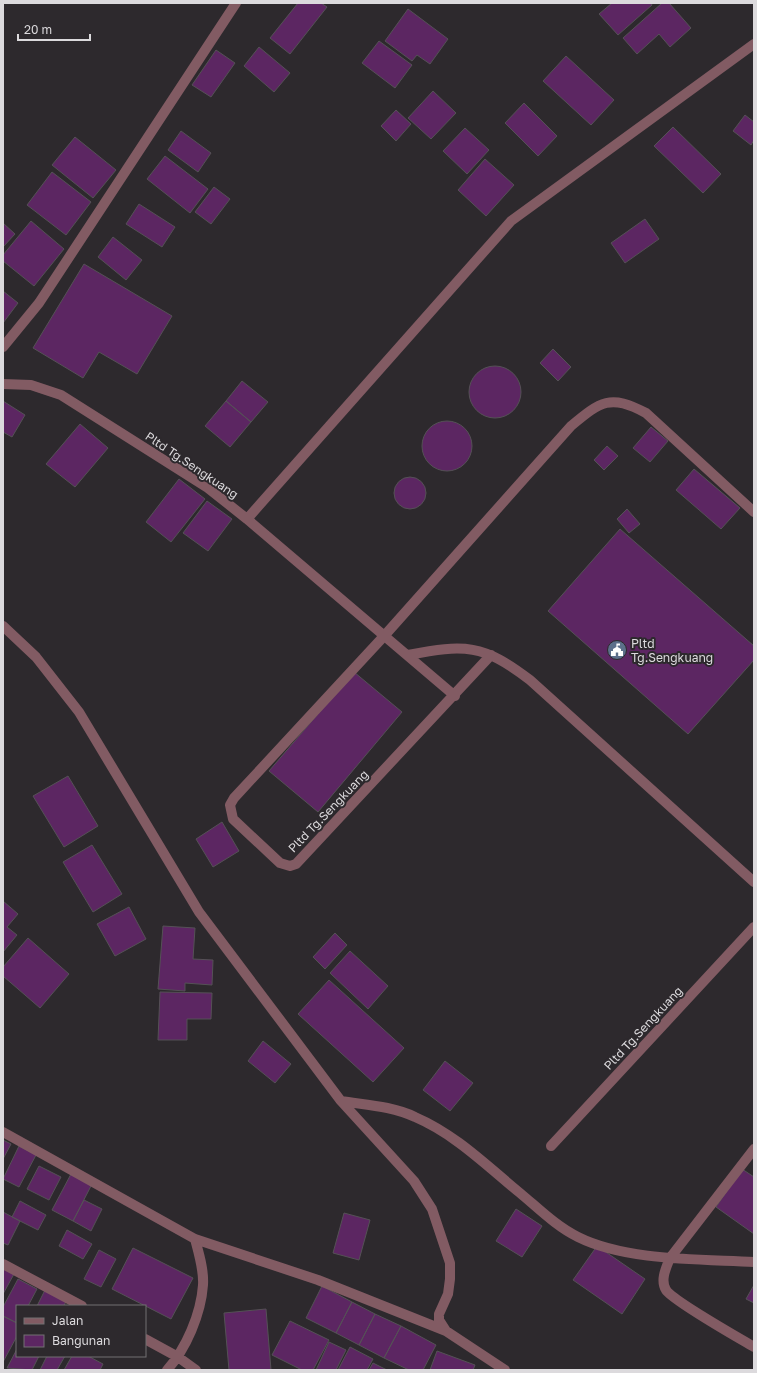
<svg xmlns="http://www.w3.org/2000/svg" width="757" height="1373" viewBox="0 0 757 1373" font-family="'Golos Text',sans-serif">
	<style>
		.building { fill: #5c2662; stroke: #555156 }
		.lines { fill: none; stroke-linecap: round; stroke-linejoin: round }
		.lane { stroke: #825b63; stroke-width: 10 }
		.street { stroke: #825b63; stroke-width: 10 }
		.labels { text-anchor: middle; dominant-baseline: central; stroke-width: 4; stroke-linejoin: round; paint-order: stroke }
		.street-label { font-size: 12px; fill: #dcdadd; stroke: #2d292d }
		.poi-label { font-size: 12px; fill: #dcdadd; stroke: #2d292d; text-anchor: start }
	</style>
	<rect width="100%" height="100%" fill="#2d292d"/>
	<path class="building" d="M298 3H321L327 7 290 54 270 38Z
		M612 3H651L652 5 618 35 599 14Z
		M662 3H669L691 28 670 47 659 34 637 54 623 38Z
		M408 9 448 39 430 64 417 55 412 61 385 41Z
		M379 41 412 65 395 88 362 63Z
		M259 47 290 73 274 92 244 66Z
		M216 50 235 63 211 97 192 85Z
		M566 56 614 100 591 125 543 81Z
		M433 91 456 113 431 139 408 118Z
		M524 103 557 136 538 156 505 123Z
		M396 110 411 124 396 141 381 126Z
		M745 115 754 122V140L751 145 733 131Z
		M673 127 721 174 703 193 654 146Z
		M465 128 489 150 467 174 443 151Z
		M181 131 211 153 198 172 168 150Z
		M75 137 116 170 93 198 52 165Z
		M165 156 208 189 190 213 147 179Z
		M485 159 514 185 486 216 458 190Z
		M52 172 91 202 66 235 27 205Z
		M214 187 230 199 211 224 195 212Z
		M139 204 175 227 162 247 126 224Z
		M645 219 659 239 625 263 611 243Z
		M31 221 64 249 34 286 3 261V255Z
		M3 223 15 234 3 247Z
		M113 237 142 260 126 280 98 257Z
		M84 264 172 316 137 374 99 352 83 378 33 348Z
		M3 291 18 303 3 323Z
		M553 349 571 367 558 381 540 363Z
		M469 392a26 26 0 1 1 52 0a26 26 0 1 1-52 0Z
		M242 381 268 402 251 422 226 401Z
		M3 401 25 415 12 437 3 432Z
		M226 401 251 422 230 447 205 426Z
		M422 446a25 25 0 1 1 50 0a25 25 0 1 1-50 0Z
		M80 424 108 448 75 487 46 464Z
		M651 427 668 441 650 462 633 448Z
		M607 446 618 456 604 470 594 460Z
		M694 469 740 508 721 529 676 490Z
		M394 493a16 16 0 1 1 32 0a16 16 0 1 1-32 0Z
		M179 479 205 499 171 542 146 522Z
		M207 501 232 519 208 551 183 533Z
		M627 509 640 524 629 533 617 519Z
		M620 529 754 646V660L688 734 548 611Z
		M354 672 402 712 318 812 269 771Z
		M68 776 98 826 64 847 33 796Z
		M222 822 239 851 213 867 196 839Z
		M92 845 122 894 93 912 63 862Z
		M3 901 18 914 7 927 17 935 3 952Z
		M129 907 146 939 115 956 97 924Z
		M163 926 195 928 193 959 213 960 212 985 185 983V991L158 989Z
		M335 933 347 945 325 969 313 957Z
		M28 938 69 974 40 1008 3 976V967Z
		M350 951 388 986 368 1009 330 973Z
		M329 980 404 1048 373 1082 298 1014Z
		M160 992 212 993 211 1019H187V1040H158Z
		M263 1041 291 1064 275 1083 248 1061Z
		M445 1061 473 1083 450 1111 423 1090Z
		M3 1140 11 1144 3 1159Z
		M19 1146 36 1155 19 1187 3 1179Z
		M39 1166 61 1177 49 1200 27 1189Z
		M742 1169 754 1177V1234L716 1207Z
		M71 1174 92 1184 73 1221 52 1210Z
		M84 1200 102 1209 91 1231 73 1221Z
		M20 1201 46 1215 38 1230 12 1217Z
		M516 1209 542 1226 522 1257 496 1241Z
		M3 1212 20 1221 8 1245 3 1243Z
		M344 1213 370 1220 359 1260 333 1253Z
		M67 1230 92 1244 83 1259 59 1246Z
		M597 1246 645 1279 622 1314 573 1280Z
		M133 1248 193 1278 171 1319 112 1289Z
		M99 1250 116 1259 101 1287 84 1279Z
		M3 1268 14 1274 3 1294Z
		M18 1279 37 1289 28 1306H17V1323L3 1316V1307Z
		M754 1285V1303L746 1299Z
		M322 1286 352 1302 336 1333 306 1318Z
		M45 1290 66 1301 64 1306H37Z
		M352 1302 375 1314 359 1345 336 1333Z
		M266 1309 271 1370H229L224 1313Z
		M375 1314 401 1326 384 1358 359 1345Z
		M3 1316 17 1323V1336L3 1362Z
		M290 1321 329 1340 313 1370H302L272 1355Z
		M401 1326 436 1345 423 1370H409L384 1358Z
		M329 1342 346 1350 336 1370H316Z
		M350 1347 373 1359 367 1370H338Z
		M17 1349V1356H39L32 1370 7 1368Z
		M437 1351 475 1365 473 1370H430Z
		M47 1356H65L57 1370H40Z
		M72 1356H88L103 1364 100 1370H64Z
		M373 1363 387 1370H369Z"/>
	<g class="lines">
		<path class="lane" d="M3 384 31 385 61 395 208 488 247 519 455 696
			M247 519 511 221 754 44
			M408 655C465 644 483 644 530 680L754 882
			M491 655 296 864 290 866 280 863 233 819 230 805 234 798 385 635 571 426C601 401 610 394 646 413L754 512
			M551 1146 754 927"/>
		<path class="street" d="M3 347 39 303 236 3
			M3 626 36 657 79 712 199 912 341 1101 414 1181 432 1209 450 1263V1279L448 1294 439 1314V1320L446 1331
			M341 1101C366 1105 392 1106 415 1117 455 1134 487 1166 520 1193 538 1208 557 1227 578 1237 626 1261 700 1259 754 1262
			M3 1132 195 1239 318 1280 446 1331 505 1370
			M754 1149 670 1258C666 1268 660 1280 666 1290 673 1301 739 1338 754 1347
			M3 1264 82 1306
			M145 1339 178 1357 196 1370
			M167 1370C186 1349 201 1314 203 1285 204 1270 199 1254 195 1239"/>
	</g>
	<defs>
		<g id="civic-disc" transform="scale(1)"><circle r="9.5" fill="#5c6f8a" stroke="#2d292d"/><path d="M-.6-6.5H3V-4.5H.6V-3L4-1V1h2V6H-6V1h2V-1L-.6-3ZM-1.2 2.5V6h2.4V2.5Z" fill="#fff"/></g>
	</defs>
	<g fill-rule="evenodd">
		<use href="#civic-disc" x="617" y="650"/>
	</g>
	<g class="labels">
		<g class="street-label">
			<text transform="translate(192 465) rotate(34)">Pltd Tg.Sengkuang</text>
			<text transform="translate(328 811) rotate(-46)">Pltd Tg.Sengkuang</text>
			<text transform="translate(643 1028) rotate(-47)">Pltd Tg.Sengkuang</text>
		</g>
		<g class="poi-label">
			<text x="631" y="643">Pltd<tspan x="631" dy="14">Tg.Sengkuang</tspan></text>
		</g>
	</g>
	<rect width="757" height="1373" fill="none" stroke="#dcdadd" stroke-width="8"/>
	<rect x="16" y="1305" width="130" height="52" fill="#2d292d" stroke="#737073"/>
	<rect x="24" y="1318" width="20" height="6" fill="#825b63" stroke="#737073"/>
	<text x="52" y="1325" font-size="12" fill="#dcdadd">Jalan</text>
	<rect x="24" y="1335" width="20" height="12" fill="#5c2662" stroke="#737073"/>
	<text x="52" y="1345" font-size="12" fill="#dcdadd">Bangunan</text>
	<path d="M18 34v6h72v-6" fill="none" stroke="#dcdadd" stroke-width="2"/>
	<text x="24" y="34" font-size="12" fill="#dcdadd" stroke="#2d292d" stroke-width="3" paint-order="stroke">20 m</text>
</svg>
